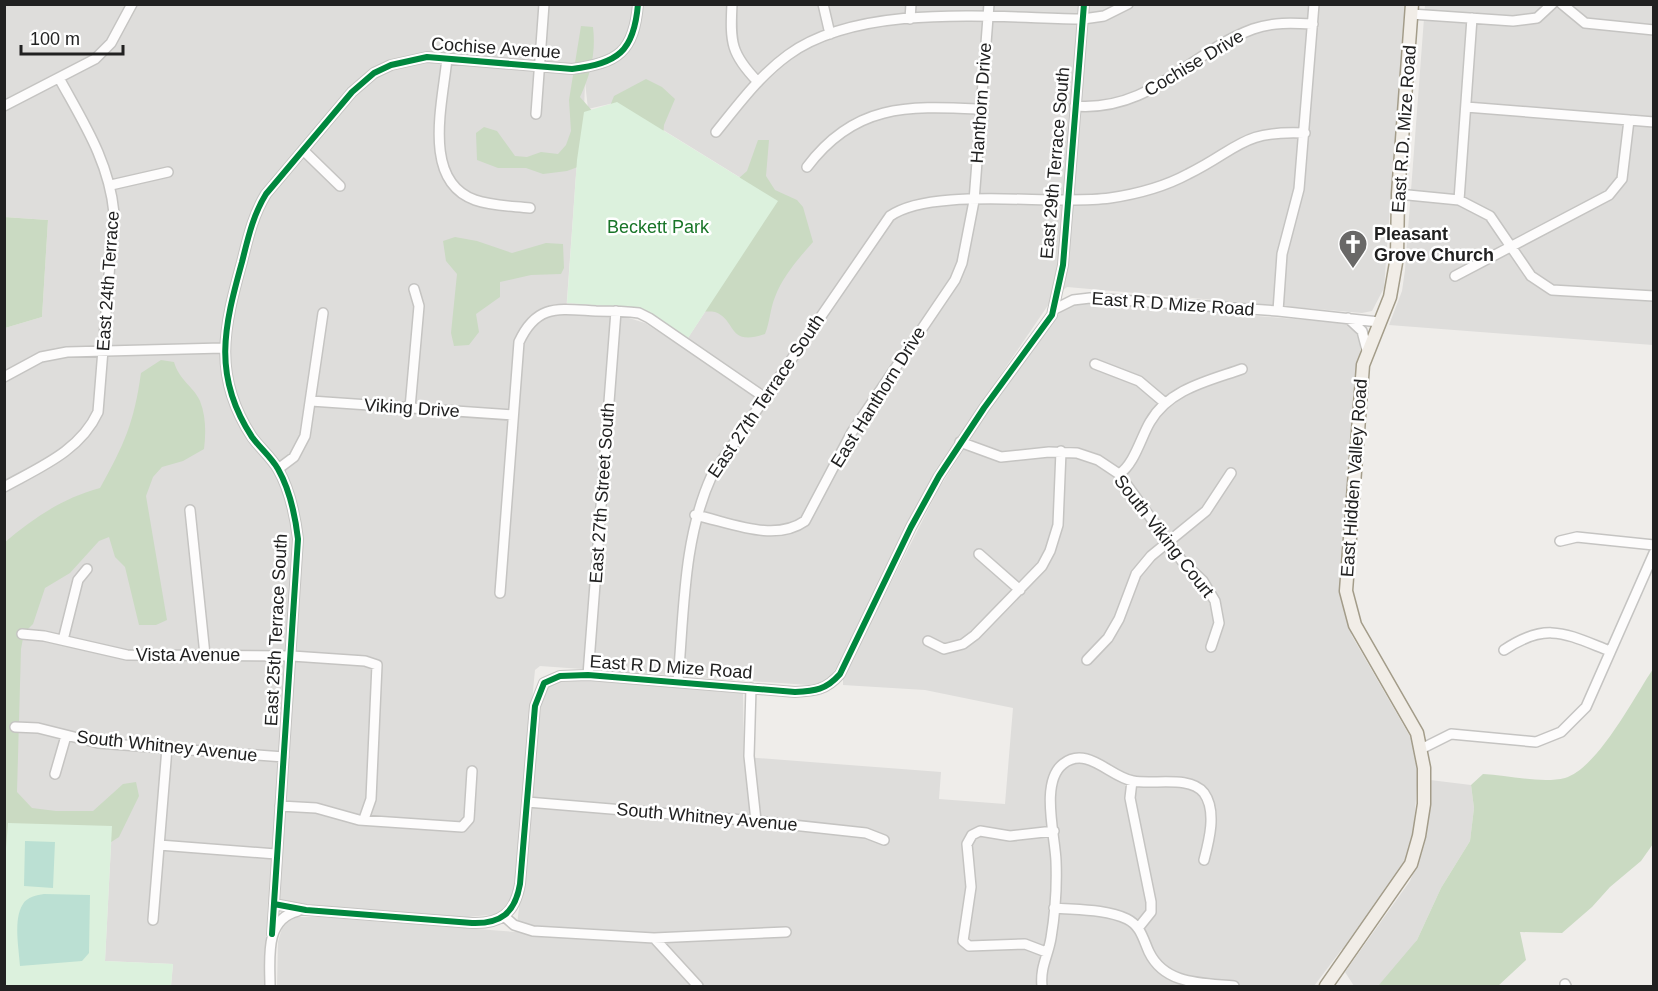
<svg xmlns="http://www.w3.org/2000/svg" width="1658" height="991" viewBox="0 0 1658 991" font-family="Helvetica,sans-serif">
	<style>
		.residential { fill: #dedddb; fill-rule: evenodd }
		.forest { fill: #cadac2 }
		.park { fill: #dcf1dd }
		.pitch { fill: #bbe0d3 }
		.lines { fill: none; stroke-linecap: round; stroke-linejoin: round }
		.minor-casing { stroke: #c5c4c2; stroke-width: 12 }
		.major-casing { stroke: #a39c89; stroke-width: 15 }
		.minor { stroke: #fdfcfc; stroke-width: 9 }
		.major { stroke: #f1ede7; stroke-width: 12 }
		.cycleway-casing { stroke: #fff; stroke-width: 10 }
		.cycleway { stroke: #00873e; stroke-width: 6 }
		.labels { text-anchor: middle; dominant-baseline: central; stroke-width: 5; stroke-linejoin: round; paint-order: stroke }
		.street-label { font-size: 18px; fill: #212121; stroke: #fff }
		.park-label { font-size: 18px; fill: #197528; stroke: #fff }
		.poi-label { font-size: 18px; font-weight: bold; fill: #212121; stroke: #fff; text-anchor: start }
	</style>
	<rect width="100%" height="100%" fill="#efedea"/>
	<path class="residential" d="M5 5H1405L1384 288 1372 311 1362 313 1067 287 1053 298 935 471 839 665 830 676 819 683 808 685 540 666 535 670 513 897 499 914 458 918 268 901 264 986H171L173 964 105 961 112 826 8 823 5 328 42 317 48 220 5 217ZM585 82 588 109 618 102 778 201 682 347 645 323 629 318 566 313 577 160 584 112Z
		M1425 5H1653V345L1389 325 1402 291 1405 270Z
		M1089 302 1343 323 1352 325 1361 339 1340 596 1352 636 1412 740 1418 773 1413 836 1401 873 1345 951 1342 949 1314 986H277L278 942 282 928 290 917H319L516 932 530 821 541 704 546 689 556 682 572 679 743 692 744 757 941 772 939 799 1005 804 1013 708 925 690 843 685V677L938 490 984 417 1056 317 1066 307Z
		M1430 780 1471 785 1474 808 1470 841 1441 888 1417 940 1402 961 1378 986H1354L1345 972 1410 881 1421 854 1426 837Z"/>
	<path class="forest" d="M581 26 593 27C596 52 591 74 580 97L595 114 608 111 614 96 646 79 662 87 675 99 664 125 663 138 731 185 747 171 758 140H769L766 176 775 190 797 200 803 207 813 242C798 259 783 276 775 297 770 309 770 322 765 334 727 347 737 320 715 312 709 311 701 312 696 312L583 165 567 171 543 174 526 168H498L477 160 476 133 484 127 497 131 515 156 527 157 541 152 558 154 566 145 571 131 569 100Z
		M4 217 48 220 42 317 5 328Z
		M455 237 477 241 512 253 546 243 563 244 564 268 561 274 531 275 500 282V297L476 314 479 332 469 345 454 346 451 333 457 274 446 261 443 241Z
		M161 360 174 362C179 380 193 386 200 401 206 416 206 433 204 449L183 461 162 467 153 477 146 496 167 620 156 625H139L125 567 115 557 109 537 99 541 70 573 45 588 33 624 24 633 21 649 17 792 32 808 56 811H93L123 784 136 782 139 796 119 837 105 846 4 977V543C33 518 63 498 100 488 124 445 134 423 141 373Z
		M1653 669V844L1641 861 1610 887 1592 907 1562 933 1520 932 1526 960 1498 986H1378L1417 940 1441 888 1470 841 1474 808 1471 785 1483 774C1508 775 1541 784 1565 778 1598 768 1634 697 1653 669Z"/>
	<path class="park" d="M617 102 778 201 688 338 645 312 634 308 567 303 577 160 584 112Z
		M8 823 112 826 105 961 173 964 171 986H5L4 873Z"/>
	<path class="pitch" d="M25 841 55 842 53 888 24 886Z
		M44 894 90 895 89 953 82 961 20 966C19 948 13 919 23 904 27 897 37 895 44 894Z"/>
	<g class="lines">
		<g class="minor-casing">
			<path id="minor" d="M732 4C730 43 731 54 758 82
				M823 4 830 34
				M1562 4 1585 23 1654 30
				M1411 14 1513 21 1537 18 1552 4
				M910 19 911 4
				M447 58C443 102 421 181 475 200 492 206 512 206 530 208
				M4 106 95 59 111 43 132 4
				M1075 106C1152 112 1188 53 1253 29 1273 22 1292 23 1313 24
				M1466 107 1654 122
				M536 114 544 4
				M716 132C738 105 759 76 788 55 861 2 996 18 1083 19L1104 16 1128 4
				M303 150 340 186
				M807 167C855 103 908 106 980 109
				M111 185 168 172
				M1398 194 1459 200 1490 216 1531 276 1552 290 1654 296
				M1459 200 1472 18
				M1455 276 1609 195 1622 179 1629 120
				M1053 310 1073 300 1090 298 1278 311 1379 322
				M1278 311 1282 254 1299 189 1314 4
				M1348 318 1362 331 1367 350
				M1095 364 1139 381 1165 403
				M4 377 41 357 67 352 223 348
				M311 401 512 415
				M410 408 419 306 414 289
				M960 442 1001 457 1049 452 1077 453 1098 460 1119 474 1182 561 1203 581 1215 601 1219 623 1211 647
				M278 469 294 457 305 436 323 313
				M1119 474C1134 465 1141 437 1150 422 1169 389 1208 381 1242 369
				M4 487C40 467 80 451 98 412L114 213C109 161 83 122 59 78
				M190 510 205 655
				M695 515C729 522 774 543 805 521L852 432 955 280 962 263 974 201 989 4
				M1560 541 1577 537 1654 545
				M979 554 1020 590
				M500 593 519 342C537 303 559 309 596 311 610 311 624 311 639 313L649 318 764 397
				M22 634 44 636 127 655 292 656 365 661 377 665 371 799 364 819
				M63 640 78 580 87 569
				M928 641 944 649 963 644 975 635 1042 566 1050 551 1058 525 1061 451
				M1504 650C1547 621 1566 634 1610 651
				M1087 660 1108 638 1119 619 1136 574 1151 556 1206 511 1231 473
				M588 675 616 311
				M678 681C684 612 683 538 712 475L890 216C933 186 1053 206 1110 198 1137 194 1164 187 1188 174 1239 149 1241 130 1305 133
				M751 688 749 756 756 821
				M15 727 38 728 98 743 284 757
				M1421 749 1451 734 1536 742 1561 732 1586 707 1654 553
				M55 774 66 736
				M1132 781 1130 798 1151 902V912L1139 927
				M527 802 756 821 866 833 884 840
				M280 806 316 808 359 820 462 827 469 819 472 771
				M159 845 276 854
				M274 904 306 910 472 923C501 924 515 913 520 884L535 706 544 683 560 676 588 675 795 692C815 691 826 690 840 674L911 527 939 476 984 408 1052 315 1063 265 1084 4
				M1054 908C1077 910 1106 909 1127 919 1141 926 1143 939 1149 952 1165 985 1202 983 1234 986
				M505 917 514 925 533 931 654 938 786 932
				M153 920 167 748
				M272 934 298 539C295 514 290 490 278 469 271 457 260 448 252 437 212 376 224 327 242 262 248 238 253 215 266 194L352 92 374 73 391 65 427 57 572 69C618 63 634 52 638 4
				M654 938 698 986
				M1046 952 1025 944 969 946 963 941 971 887 967 844 972 835 980 831 1010 836 1054 831
				M1565 984 1566 986
				M270 986C270 959 264 919 298 911
				M1042 986C1040 967 1048 956 1051 938 1055 914 1057 886 1056 861 1055 835 1040 782 1063 764 1087 745 1110 777 1133 781 1153 785 1190 775 1204 793 1217 811 1209 841 1204 860"/>
		</g>
		<g class="major-casing">
			<path id="major" d="M1326 986 1411 864 1419 836 1424 804V768L1417 733 1355 625 1346 591 1363 365 1390 297 1397 257 1398 194 1412 4"/>
		</g>
		<use href="#minor" class="minor"/>
		<use href="#major" class="major"/>
		<g class="cycleway-casing">
			<path id="cycleway" d="M274 904 306 910 472 923C501 924 515 913 520 884L535 706 544 683 560 676 588 675 795 692C815 691 826 690 840 674L911 527 939 476 984 408 1052 315 1063 265 1084 4
				M272 934 298 539C295 514 290 490 278 469 271 457 260 448 252 437 212 376 224 327 242 262 248 238 253 215 266 194L352 92 374 73 391 65 427 57 572 69C618 63 634 52 638 4"/>
		</g>
		<use href="#cycleway" class="cycleway"/>
	</g>
	<defs>
		<g id="church-pin" transform="scale(1.5)"><path d="M0 17L-7.5 6A9.5 9.5 0 1 1 7.5 6Z" fill="#696867" stroke="#fff"/><path d="M-1.2-6h2.4v3.5h3.3v2.4h-3.3V6h-2.4V-.1h-3.3v-2.4h3.3Z" fill="#fff"/></g>
	</defs>
	<g fill-rule="evenodd">
		<use href="#church-pin" x="1353" y="244"/>
	</g>
	<g class="labels">
		<g class="street-label">
			<text transform="translate(496 48) rotate(4)">Cochise Avenue</text>
			<text transform="translate(1194 63) rotate(-31)">Cochise Drive</text>
			<text transform="translate(981 103) rotate(-86)">Hanthorn Drive</text>
			<text transform="translate(1404 129) rotate(-86)">East R.D. Mize Road</text>
			<text transform="translate(1055 163) rotate(-85)">East 29th Terrace South</text>
			<text transform="translate(108 281) rotate(-86)">East 24th Terrace</text>
			<text transform="translate(1173 304) rotate(4)">East R D Mize Road</text>
			<text transform="translate(766 396) rotate(-56)">East 27th Terrace South</text>
			<text transform="translate(878 397) rotate(-58)">East Hanthorn Drive</text>
			<text transform="translate(412 408) rotate(4)">Viking Drive</text>
			<text transform="translate(1354 478) rotate(-86)">East Hidden Valley Road</text>
			<text transform="translate(602 493) rotate(-86)">East 27th Street South</text>
			<text transform="translate(1164 536) rotate(52)">South Viking Court</text>
			<text transform="translate(276 630) rotate(-87)">East 25th Terrace South</text>
			<text x="188" y="655">Vista Avenue</text>
			<text transform="translate(671 667) rotate(4)">East R D Mize Road</text>
			<text transform="translate(167 746) rotate(6)">South Whitney Avenue</text>
			<text transform="translate(707 817) rotate(5)">South Whitney Avenue</text>
		</g>
		<g class="park-label">
			<text x="658" y="227">Beckett Park</text>
		</g>
		<g class="poi-label">
			<text x="1374" y="234">Pleasant<tspan x="1374" dy="21">Grove Church</tspan></text>
		</g>
	</g>
	<rect width="1658" height="991" fill="none" stroke="#212121" stroke-width="12"/>
	<path d="M21 45v9h102v-9" fill="none" stroke="#212121" stroke-width="3"/>
	<text x="30" y="45" font-size="18" fill="#212121" stroke="#ffffff" stroke-width="4.5" paint-order="stroke">100 m</text>
</svg>
